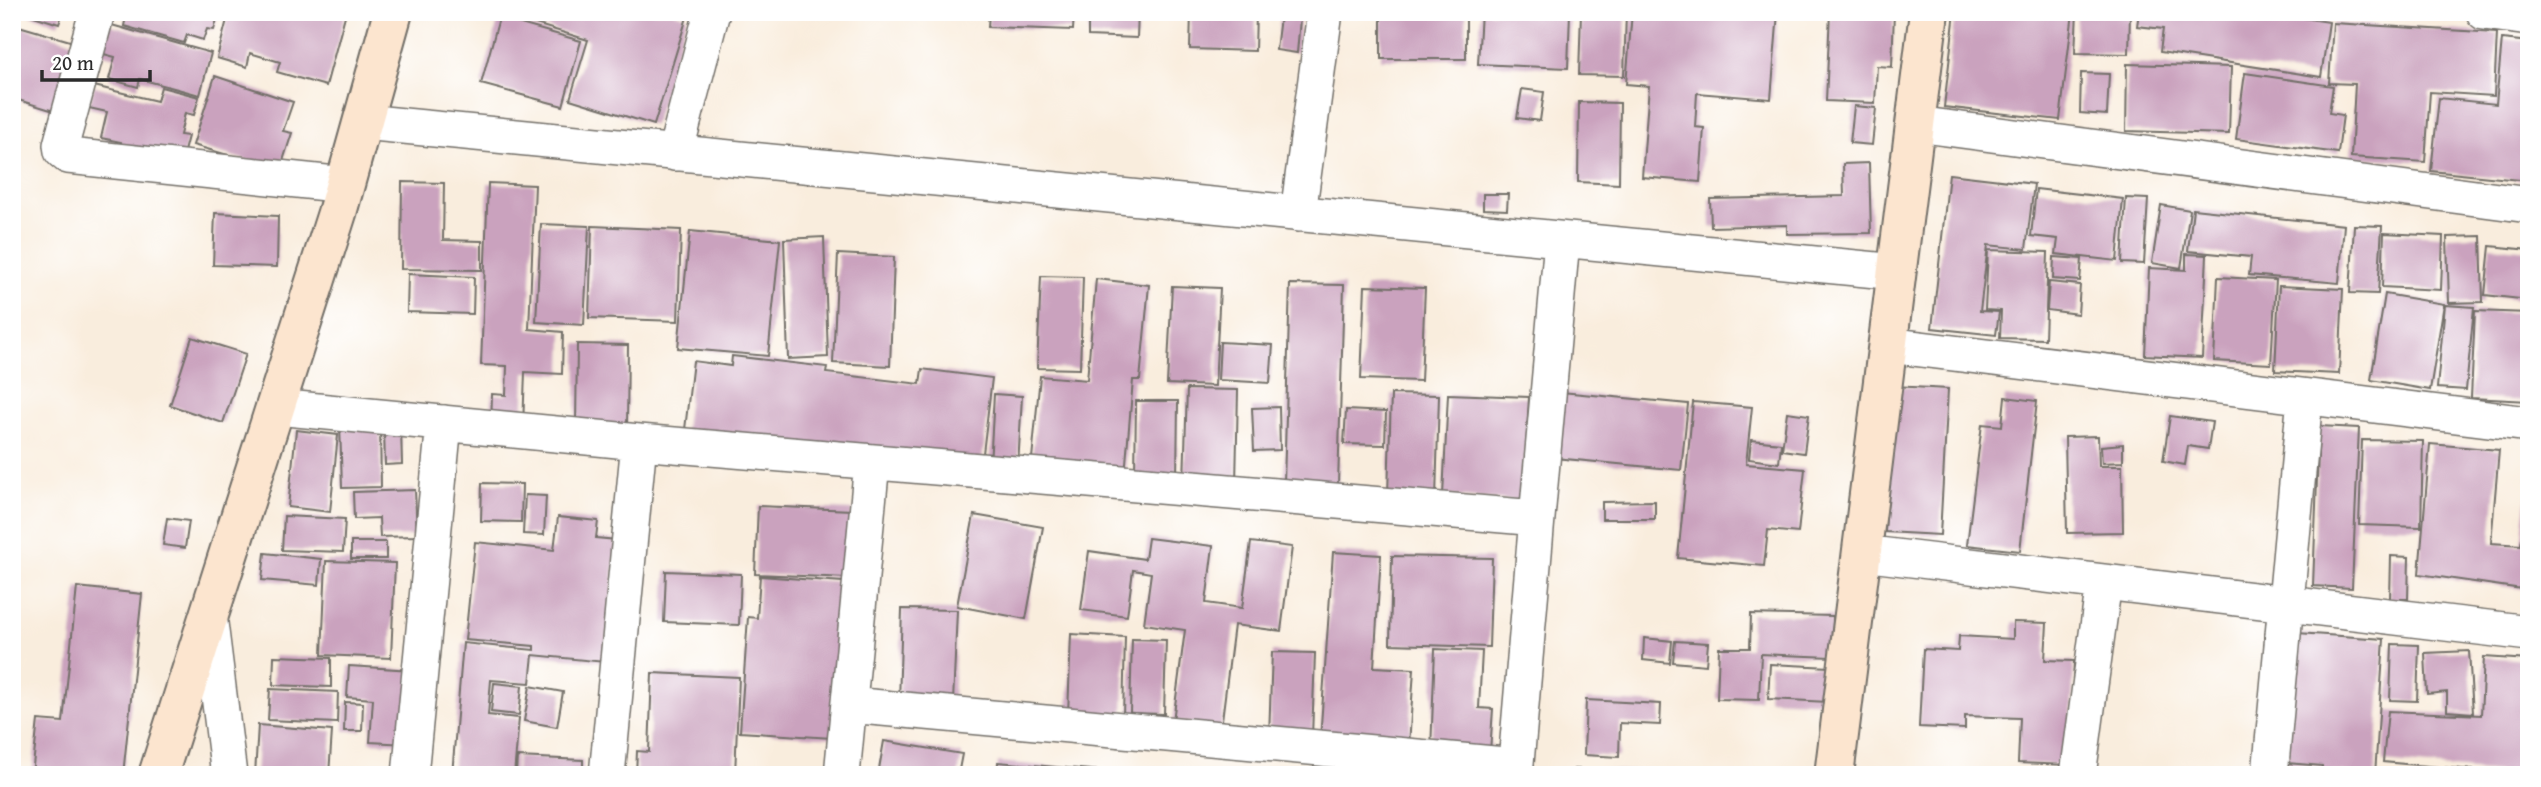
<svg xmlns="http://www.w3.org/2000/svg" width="2541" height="787" viewBox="0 0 2541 787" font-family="'Gentium Book Plus',serif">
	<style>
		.building { fill: #caa2be }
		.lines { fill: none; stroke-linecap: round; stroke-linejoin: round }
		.street-casing { stroke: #736f69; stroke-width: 38 }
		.secondary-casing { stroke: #736f69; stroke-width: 42 }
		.street { stroke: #fff; stroke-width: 35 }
		.secondary { stroke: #fce5cf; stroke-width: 38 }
	</style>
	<rect width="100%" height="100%" fill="#fff"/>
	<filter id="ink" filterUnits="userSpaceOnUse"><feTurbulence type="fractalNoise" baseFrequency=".0143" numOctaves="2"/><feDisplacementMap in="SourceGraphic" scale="14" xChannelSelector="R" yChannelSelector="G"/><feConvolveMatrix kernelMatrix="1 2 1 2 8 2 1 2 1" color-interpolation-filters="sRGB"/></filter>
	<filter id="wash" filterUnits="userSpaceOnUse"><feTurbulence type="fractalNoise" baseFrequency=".00686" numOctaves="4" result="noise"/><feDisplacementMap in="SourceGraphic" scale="28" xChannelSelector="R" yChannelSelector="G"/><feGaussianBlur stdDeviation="1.57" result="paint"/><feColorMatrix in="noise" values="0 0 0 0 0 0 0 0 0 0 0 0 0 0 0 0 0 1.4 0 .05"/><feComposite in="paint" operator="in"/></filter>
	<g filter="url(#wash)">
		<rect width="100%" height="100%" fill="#f9eddd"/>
		<g id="blocks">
			<path class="building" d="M21 12H63L59 24Z
				M127 12H219L214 30 207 29 203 40 187 35 184 43 124 26Z
				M229 12H346L326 86 277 72 280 62 250 53 247 67 217 58Z
				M673 12 687 17 654 125 570 99 588 40 499 13Z
				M836 12H889V18L836 15Z
				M949 12H980V15H949Z
				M989 12H1074L1073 30 988 27Z
				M1088 12H1138L1137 38 1088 36Z
				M1191 12H1256L1255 51 1190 49Z
				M1381 12H1466V59H1381Z
				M1481 12H1570L1568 68 1478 64Z
				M1581 12H1626L1624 76 1579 75Z
				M1632 12H1778L1771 99 1697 93 1695 127 1704 128 1700 182 1642 177 1649 86 1626 84Z
				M1830 12H1894L1892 67 1877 66 1875 103 1826 101Z
				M1955 12H2073L2060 120 1944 107Z
				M2077 12H2130L2129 54 2075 53Z
				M2139 12H2265L2329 22 2321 77 2160 52 2163 29 2137 26Z
				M1280 17 1300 19 1297 53 1276 50Z
				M499 18 581 41 563 106 481 84Z
				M2333 23 2497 33 2494 96 2430 92 2425 162 2351 157 2355 84 2329 83Z
				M12 24 77 43 57 112 12 98Z
				M108 24 211 53 200 95 140 79 138 87 109 79 115 57 100 53Z
				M2502 39 2529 42V181L2431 171 2439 98 2496 104Z
				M2127 64 2231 67 2229 134 2126 131Z
				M2081 73 2109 74 2107 115 2080 113Z
				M2245 73 2333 86 2329 113 2343 115 2338 153 2236 139Z
				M215 76 293 102 283 131 292 133 280 170 193 145Z
				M94 86 157 101 161 87 199 97 194 115 185 113 180 135 188 136 182 159 120 148 121 142 101 138 107 112 89 108Z
				M1522 89 1544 92 1540 121 1517 118Z
				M1579 102 1620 103 1619 184 1578 182Z
				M1854 106 1876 108 1872 145 1850 143Z
				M1869 163 1871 233 1787 234V225L1711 227 1710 199 1844 196 1843 164Z
				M1949 174 2034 184 2026 249 1988 245 1980 311 1999 312 1996 335 1932 328Z
				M402 182 444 183 443 240 482 241V270L401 269Z
				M488 183 535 185 529 329 563 332 562 374 525 372 523 427 491 426 492 394 506 395 507 366 481 365Z
				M2036 189 2123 199 2117 261 2056 254 2058 239 2031 236Z
				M1483 194H1508L1507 210 1483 209Z
				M2126 198 2148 199 2144 264 2122 263Z
				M2161 205 2190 210 2181 268 2152 263Z
				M2193 209 2344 225 2339 283 2249 275 2251 257 2188 251Z
				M215 213 278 216 277 267 213 265Z
				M541 224 589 226 584 325 536 322Z
				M2354 225 2382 226 2378 294 2350 293Z
				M592 226 681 230 678 321 589 318Z
				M690 231 780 240 768 356 678 348Z
				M2384 233 2443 236 2441 290 2382 287Z
				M2481 236 2483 302 2449 303 2447 237Z
				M824 237 828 357 788 359 784 239Z
				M2490 246 2529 250V300L2485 295Z
				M1988 250 2048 252 2045 339 2000 338 2001 311 1985 310Z
				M838 254 894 257 890 366 833 363Z
				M2186 254 2207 255 2202 358 2145 355 2149 268 2186 270Z
				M2054 257 2082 259 2080 281 2053 279Z
				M408 274 474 277 473 314 407 312Z
				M1041 276 1083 277 1080 369 1037 368Z
				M2218 277 2276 280 2271 364 2214 361Z
				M1096 279 1149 285 1140 380H1133L1125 475 1031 469 1040 376 1087 380Z
				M2049 282 2080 285 2078 314 2047 310Z
				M1290 284 1344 285 1338 485 1284 483Z
				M1172 286 1220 288 1215 386 1167 384Z
				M1365 286 1425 288 1421 381 1361 379Z
				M2279 286 2343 289 2339 374 2275 371Z
				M2385 294 2444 304 2430 390 2371 380Z
				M2445 305 2474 307 2466 390 2437 388Z
				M2475 311 2529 313V401L2471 398Z
				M192 337 246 354 223 423 170 405Z
				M1220 342 1273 345 1270 383 1218 380Z
				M577 344 628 345 627 428 576 427Z
				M732 356 827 367 826 373 920 384 922 369 992 378 981 470 684 438 693 361 731 366Z
				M1893 386 1948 389 1940 535 1885 532Z
				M1187 389 1238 390 1236 484 1184 482Z
				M1561 392 1688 404 1681 470 1555 458Z
				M994 394 1022 396 1018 467 990 466Z
				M1391 394 1439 395 1436 498 1388 496Z
				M1448 394 1529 397 1523 501 1443 496Z
				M2005 397 2037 401 2020 551 1967 545 1982 424 2002 426Z
				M1136 401H1178L1177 477 1135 476Z
				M1693 402 1752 407 1746 464 1805 469 1798 533 1768 530 1764 566 1678 558Z
				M1279 407 1280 450 1254 451 1252 408Z
				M1346 410 1386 412 1385 445 1344 444Z
				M1787 412 1809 415 1804 453 1782 450Z
				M2170 416 2212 422 2208 449 2188 446 2185 465 2163 461Z
				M340 424H380L381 487 342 488Z
				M2319 426 2359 428 2352 588 2313 586Z
				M384 428H401L402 464 385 465Z
				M296 430 338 435 330 512 288 507Z
				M2098 436 2099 466H2122L2123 532 2067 533 2065 437Z
				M1751 440 1781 443 1779 463 1749 459Z
				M2362 440 2423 441 2421 527 2359 525Z
				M2123 444V462L2102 463 2101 446Z
				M2430 444 2499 450 2491 543 2521 545 2529 475V590L2419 574Z
				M482 483 522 484 521 522 481 521Z
				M415 490 417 536 380 537 379 518 354 519 353 492Z
				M525 495 546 496 544 535 523 534Z
				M1655 501V519H1602V502Z
				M758 506 852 510 849 578 755 574Z
				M974 515 1043 527 1026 619 957 606Z
				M284 516 345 519 343 552 282 550Z
				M558 517 598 521 596 538 617 540 605 662 533 655 530 683 491 680 488 715 519 718 514 775H452L463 643 534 650V646L465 640 475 542 554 550Z
				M167 518 189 521 185 548 163 545Z
				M1148 538 1213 546 1206 603 1242 608 1251 542 1292 547 1281 631 1234 625 1221 728 1173 721 1185 630 1144 624 1151 573 1133 570 1127 616 1081 610 1089 551 1145 559Z
				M351 542H386V559H351Z
				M1333 552 1381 555 1374 667 1414 669 1409 746 1320 740Z
				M265 553 321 559 319 585 262 580Z
				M1392 556 1492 558 1489 647 1390 644Z
				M2391 556 2409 557 2408 599H2390Z
				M326 561 395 563 391 658 322 655Z
				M666 571 741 574 739 625 664 622Z
				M760 576 843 582 832 738 740 732 748 617 757 618Z
				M77 587 142 594 123 775H32L38 720 63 722Z
				M902 609 957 610 953 703 899 702Z
				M1751 614 1833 616 1832 657 1761 654 1759 700 1717 699 1719 648H1750Z
				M2013 622 2047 623 2045 660 2074 661 2069 765 2018 763 2020 718 1965 716V729L1919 727 1923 649 1958 651 1959 636 2013 639Z
				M2297 633 2384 639 2375 775 2322 771V766L2287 763Z
				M1071 634 1125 637 1123 717 1068 715Z
				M1644 638 1672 641 1670 663 1643 660Z
				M1132 639 1166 640 1164 714 1130 713Z
				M1675 641 1708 643 1706 665 1673 662Z
				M2392 644 2419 645 2417 701 2390 700Z
				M1435 649 1482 651 1479 708 1493 709 1490 752 1431 750Z
				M2469 651 2473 713 2447 711V692L2427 694 2425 653Z
				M1272 652 1315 653 1312 737 1269 736Z
				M274 656 331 658V687L273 685Z
				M2484 657 2529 660V775L2383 762 2388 711 2481 715Z
				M1770 664 1830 667 1828 702 1768 699Z
				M349 666 412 670 407 744 370 742 373 699 347 697Z
				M652 673 739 677 735 775H636L637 751 649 752Z
				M494 683 522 686 519 715 491 712Z
				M530 686 563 692 557 727 524 721Z
				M270 689 338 692 337 723 268 720Z
				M1586 700 1661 704 1660 725 1620 723 1619 757 1584 755Z
				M345 702 363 703 362 731H344Z
				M258 725 332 731 329 775H255Z
				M884 741 962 754 958 775H878Z
				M517 757 583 760V775H516Z
				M998 762 1112 772 1111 775H997Z
				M1574 769 1685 773V775H1574Z
				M1778 771 1812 772V775H1778Z"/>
		</g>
	</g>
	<g filter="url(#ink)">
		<use href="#blocks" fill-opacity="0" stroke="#736f69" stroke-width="2"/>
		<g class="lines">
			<g class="street-casing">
				<path id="street" d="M97 12 61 145 62 151 68 156 345 185
					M2484 12 2529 18
					M363 122 1897 272
					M1916 124 2529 205
					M675 153 712 12
					M1298 214 1325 12
					M1888 345 2529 424
					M276 407 639 442 607 775
					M639 442 1537 518 1562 240
					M1862 553 2529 633
					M209 615 229 775
					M849 705 1516 766
					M410 775 444 423
					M842 775 872 462
					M1515 775 1537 518
					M2078 775 2104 582
					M2270 775 2305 397"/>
			</g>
			<g class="secondary-casing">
				<path id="secondary" d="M158 775 337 213 393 12
					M1834 775 1929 12"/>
			</g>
			<use href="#street" class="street"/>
			<use href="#secondary" class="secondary"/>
		</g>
	</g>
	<rect width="2541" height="787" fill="none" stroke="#fff" stroke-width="42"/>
	<path d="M42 70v10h108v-10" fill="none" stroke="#2b2b2b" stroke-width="3.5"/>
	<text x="52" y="70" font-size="21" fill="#2b2b2b" stroke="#ffffff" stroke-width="5" paint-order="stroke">20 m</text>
</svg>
